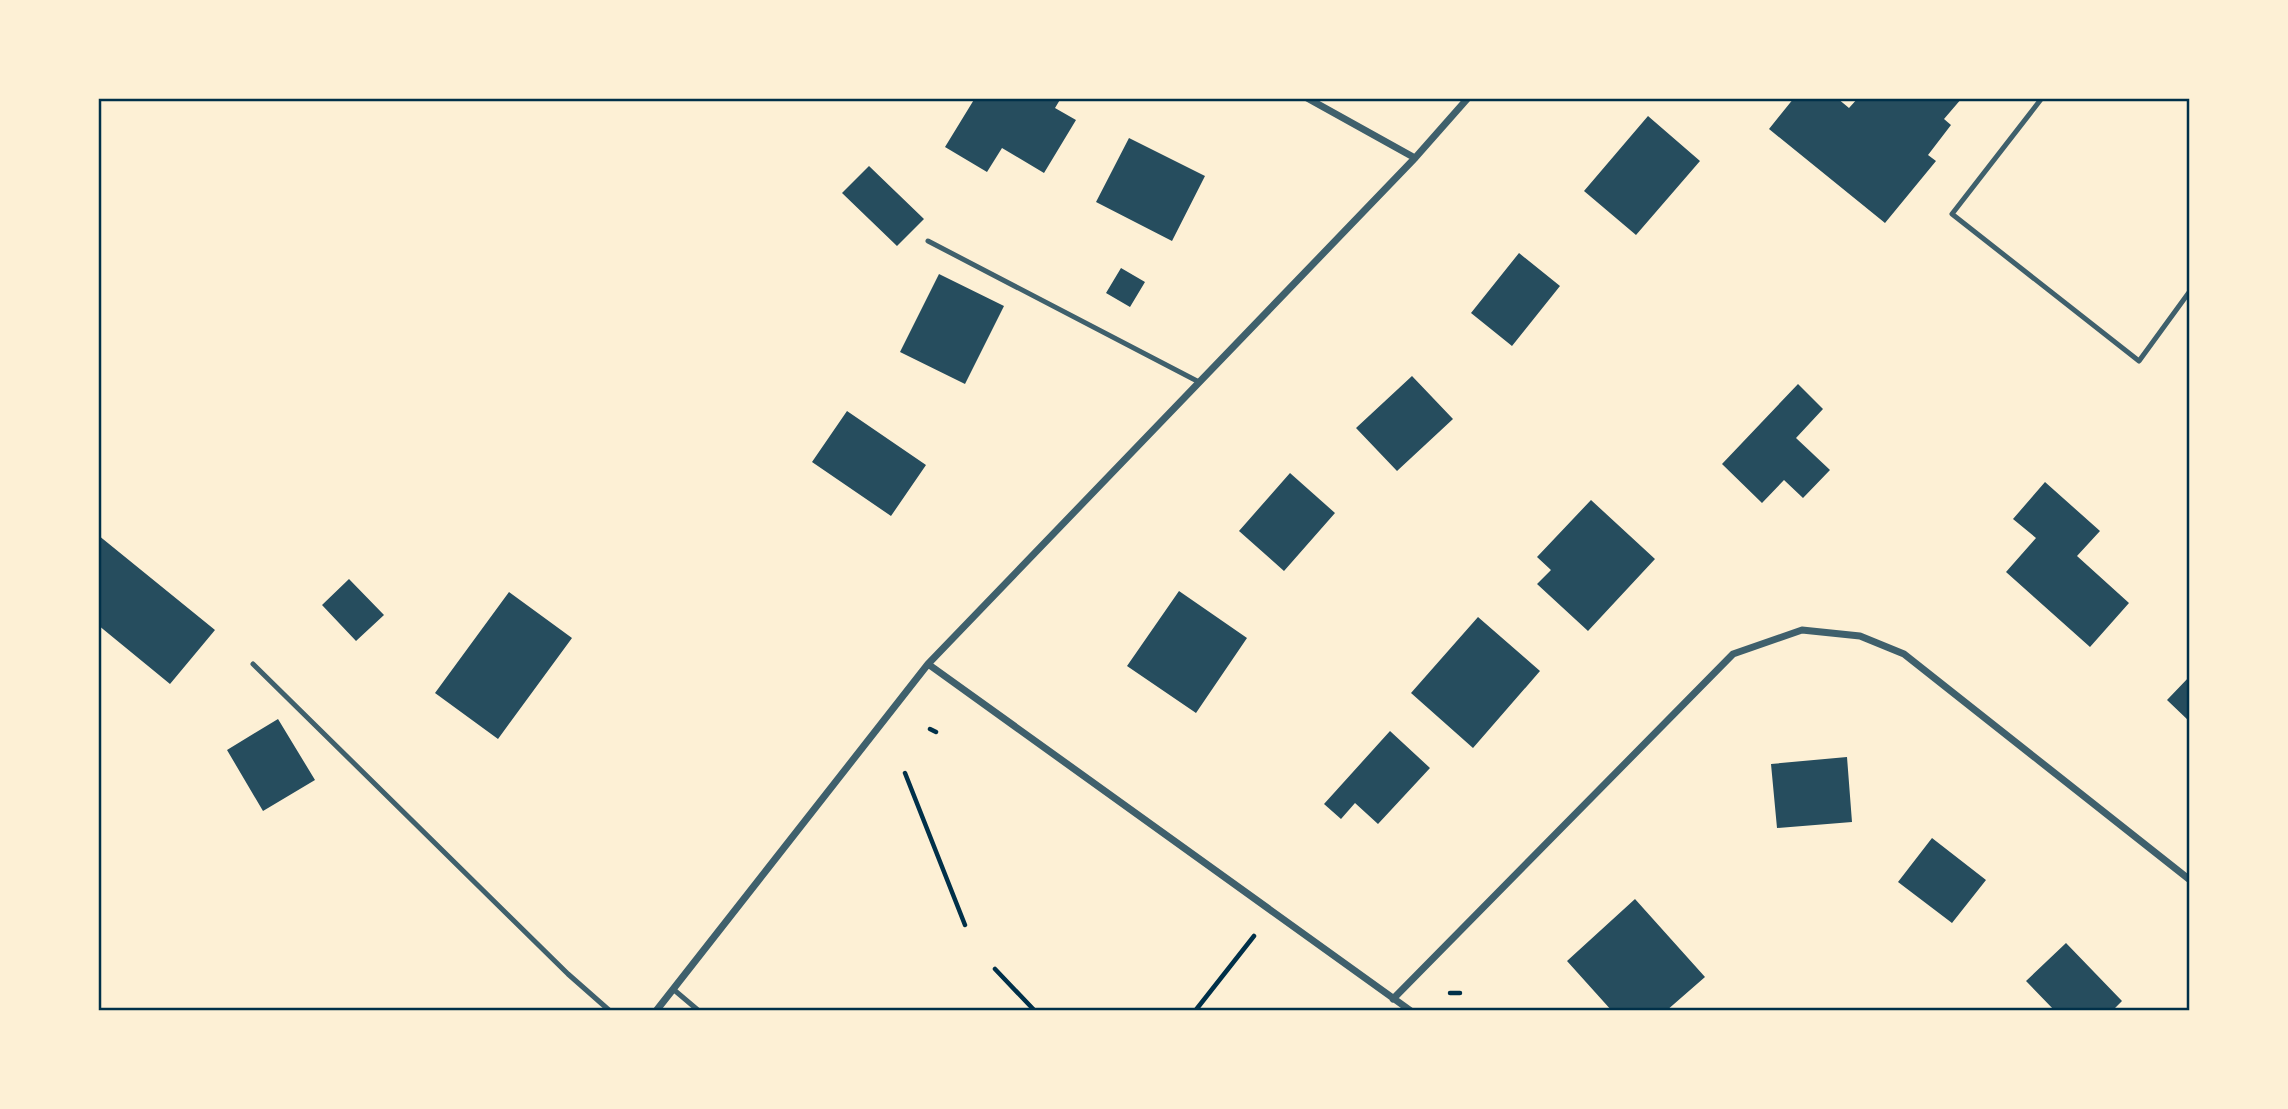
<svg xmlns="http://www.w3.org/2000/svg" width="2288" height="1109" viewBox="0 0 2288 1109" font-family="'Golos Text',sans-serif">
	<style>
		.building { fill: #264d5e }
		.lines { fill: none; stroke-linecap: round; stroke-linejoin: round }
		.path { stroke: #003049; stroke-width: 4.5 }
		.service { stroke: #3f606c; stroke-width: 5 }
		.minor { stroke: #3f606c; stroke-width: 7 }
		.neatline { fill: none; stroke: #003049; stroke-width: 2.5 }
	</style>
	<rect width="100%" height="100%" fill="#fdf0d5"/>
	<path class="building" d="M975 98H1061L1055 108 1076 120 1044 173 1002 148 987 172 945 147Z
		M1794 98H1837L1849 108 1858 98H1869L1873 101 1876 98H1962L1944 119 1951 125 1928 155 1936 161 1885 223 1769 129Z
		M1648 116 1700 161 1636 235 1584 191Z
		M1129 138 1205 176 1172 241 1096 202Z
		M869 166 924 219 897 246 842 193Z
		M1519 253 1560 286 1512 346 1471 313Z
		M1121 268 1145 282 1130 307 1106 293Z
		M939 274 1004 306 965 384 900 352Z
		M1412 376 1453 419 1397 471 1356 428Z
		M1798 384 1823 409 1796 438 1830 470 1803 498 1784 480 1762 503 1722 464Z
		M847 411 926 465 891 516 812 462Z
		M1290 473 1335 513 1284 571 1239 531Z
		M2045 482 2100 531 2077 556 2129 603 2090 647 2006 572 2036 538 2013 519Z
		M1591 500 1655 559 1588 631 1537 584 1551 570 1537 557Z
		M98 535 215 630 170 684 98 625Z
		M349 579 384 615 356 641 322 605Z
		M1179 591 1247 638 1196 713 1127 666Z
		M509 592 572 638 498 739 435 693Z
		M1478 617 1540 671 1473 748 1411 693Z
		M2190 676V722L2167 700Z
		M278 719 315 780 263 811 227 750Z
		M1390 731 1430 768 1378 824 1355 803 1341 819 1324 804Z
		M1847 757 1852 822 1777 828 1771 764Z
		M1932 838 1986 880 1952 923 1898 882Z
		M1635 899 1705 977 1666 1011H1612L1567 961Z
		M2066 943 2122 1001 2112 1011H2055L2026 981Z"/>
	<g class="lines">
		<path class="path" d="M930 729 936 732
			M905 773 965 925
			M995 969 1035 1011
			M1450 993H1460
			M1195 1011 1254 936"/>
		<path class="service" d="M2042 98 1952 214 2139 361 2190 291
			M928 241 1199 382
			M253 664 568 974 610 1011
			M673 989 699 1011"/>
		<path class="minor" d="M1307 98 1415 158
			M928 664 1411 1011
			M1393 999 1733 654 1802 630 1860 636 1904 654 2190 880
			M656 1011 928 664 1415 158 1468 98"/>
	</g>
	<rect width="2288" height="1109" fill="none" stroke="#fdf0d5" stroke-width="200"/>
	<rect x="100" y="100" width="2088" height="909" class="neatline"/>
</svg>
